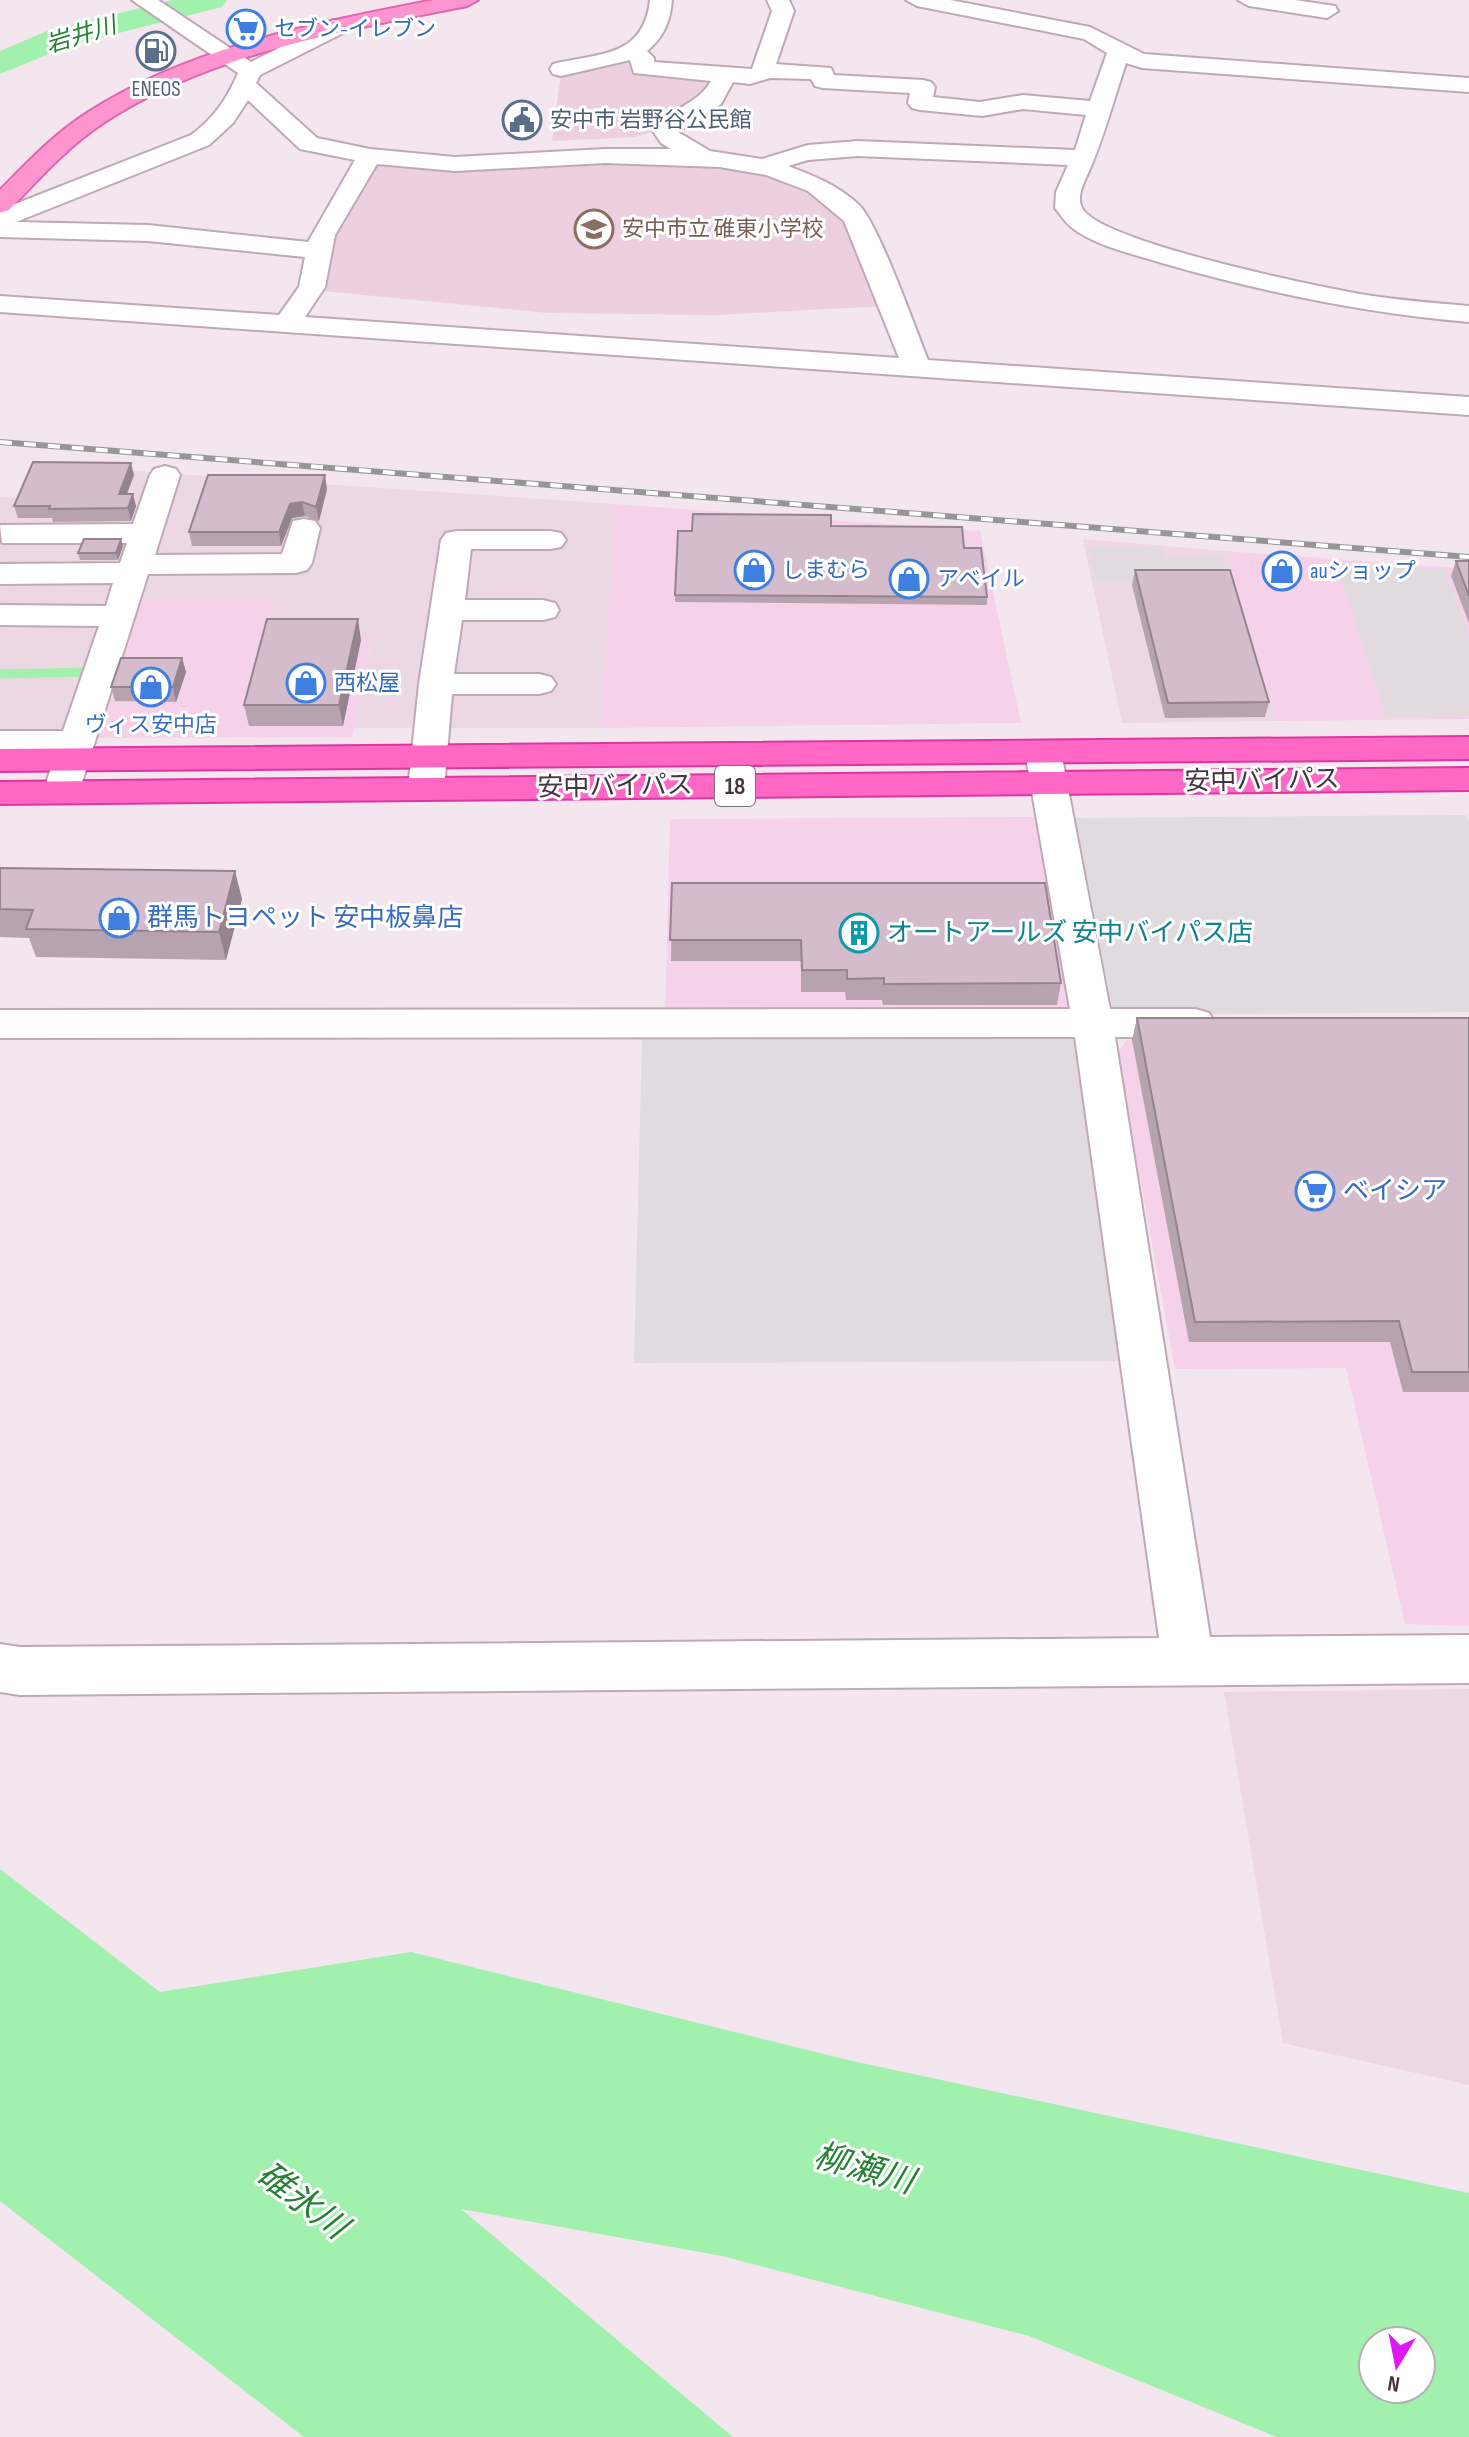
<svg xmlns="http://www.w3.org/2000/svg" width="1469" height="2437" viewBox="0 0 1469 2437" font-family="'Sofia Sans Condensed','Noto Sans JP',sans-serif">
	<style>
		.residential { fill: #ebd8e3 }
		.commercial { fill: #f5d1ea }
		.education { fill: #ecd0e0 }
		.parking { fill: #e1dbdf }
		.water { fill: #a2f0ad; fill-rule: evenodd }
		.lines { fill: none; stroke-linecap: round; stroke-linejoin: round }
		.stream { stroke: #a2f0ad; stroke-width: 9 }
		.river { fill: #a2f0ad; fill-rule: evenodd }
		.minor-casing { stroke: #bfa9b7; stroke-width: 4 }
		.major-casing { stroke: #e464ae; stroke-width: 4 }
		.highway-casing { stroke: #dd36a2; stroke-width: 4 }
		.minor { fill: #fff; fill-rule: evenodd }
		.major { fill: #fe95d0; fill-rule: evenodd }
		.highway { fill: #fe67c3; fill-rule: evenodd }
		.rail-casing { stroke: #969696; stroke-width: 6 }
		.rail { stroke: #fff; stroke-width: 4; stroke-dasharray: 12; stroke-linecap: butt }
		.wall { fill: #b7a2b0 }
		.shaded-wall { fill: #958490 }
		.building { fill: #d5bccd; stroke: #958490; stroke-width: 2 }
		.labels { text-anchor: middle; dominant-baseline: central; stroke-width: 6; stroke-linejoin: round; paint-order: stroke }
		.far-shop-label { font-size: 22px; fill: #366cbe; stroke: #fff; text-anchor: start }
		.far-service-label { font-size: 22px; fill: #4e5e75; stroke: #fff }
		.far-education-label { font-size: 22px; fill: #785e54; stroke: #fff; text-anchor: start }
		.far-water-label { font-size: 24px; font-style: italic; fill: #268233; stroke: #fff }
		.shield { fill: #fff; stroke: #7e727a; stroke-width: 2 }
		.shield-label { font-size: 24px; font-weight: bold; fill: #463541 }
		.street-label { font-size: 26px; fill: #463541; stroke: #fff }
		.shop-label { font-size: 26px; fill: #366cbe; stroke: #fff; text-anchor: start }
		.culture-label { font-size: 26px; fill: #0d838f; stroke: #fff; text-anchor: start }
		.near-water-label { font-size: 34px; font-style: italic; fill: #268233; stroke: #fff }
	</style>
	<rect width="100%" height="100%" fill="#f3e6ee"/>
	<path class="residential" d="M62 466 615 504 601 728H354L372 637H266L275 600 64 736H0V497L54 498Z
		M1083 539 1225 551 1277 721 1122 723Z
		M1469 1689V2085L1283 2043 1224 1692Z"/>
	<path class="commercial" d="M615 504 980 531 1021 723 601 728Z
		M1225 551 1469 569V719L1277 721Z
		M138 600H275L267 636H372L352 737 93 738Z
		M1038 817 1071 1007 1061 1013 665 1015 670 819Z
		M1134 1032 1469 1033V1626L1405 1624 1346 1368 1175 1369 1117 1053Z"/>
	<path class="education" d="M627 61 634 62 631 70 711 76 718 81 658 130 636 137 552 141 561 73Z
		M694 159 807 184 846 216 887 306 716 315 548 313 323 291 330 242 373 164Z"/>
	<path class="parking" d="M1090 548H1161L1166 557H1222L1231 582H1097Z
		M1336 562 1445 570 1469 637V716L1386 717Z
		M1466 815 1469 822V1012L1114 1015 1075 818Z
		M1081 1038 1130 1361 634 1363 642 1039Z"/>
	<path class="water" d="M0 1869 160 1992 411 1952 848 2060 1469 2193V2437H1277L1029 2336 722 2256 461 2209 733 2437H304L0 2201ZM1373 2341H1421V2389H1373Z"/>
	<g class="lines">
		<path class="stream" d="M0 674 87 672"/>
		<path class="river" d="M172 0H227L222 7 71 45 0 74V51L47 31Z"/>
		<g class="minor-casing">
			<path id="minor" d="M132 0H158L251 62 333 20H349L352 25 349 30 260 75 256 83 317 138 370 149 455 157 605 149H671L661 143 653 131C669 108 698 105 711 81L634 73 630 60 561 76 553 74 550 69 553 64C598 53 644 58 650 0H672C670 22 664 37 647 51L654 58V62L752 69 772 11 767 0H789L794 11 776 64 831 68 834 75 923 80 931 82 935 87 933 97 980 102 1023 95 1090 101 1107 53 1084 39 917 6 906 0H950L1090 27 1144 54 1469 78V92L1142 68 1126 63C1113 102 1103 141 1086 178 1082 186 1077 199 1082 208 1100 242 1315 286 1360 294 1396 300 1433 303 1469 306V322C1364 313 1263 292 1162 263 1133 254 1095 246 1071 227 1065 222 1060 214 1055 208L1056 192 1068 165 858 156 808 160 788 166C814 176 838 185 859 205 879 225 915 328 928 360L1469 397V415L0 312V296L279 315 299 287 305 257 148 241 0 237V210L191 135C214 118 227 99 238 73ZM770 78 811 79 815 86 823 88 910 93 908 103 912 108 920 110 982 116 1023 109 1086 115 1075 150 858 141 808 145 762 159 710 151 678 132 721 104 733 82 750 84ZM248 100 300 149 355 160 308 242 148 225 16 222 209 145 233 123ZM605 163 720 167 766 175 808 191 844 221 899 358 305 317 325 287 335 235 377 164 455 171Z
				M1238 0H1295L1335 6 1338 11 1327 18 1249 6Z
				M165 466 176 469 180 475 155 555 282 554 293 521 304 519 315 521 320 528 312 563 307 570 296 573 148 574 79 792 74 800 61 803 48 800 43 792 56 753H0V731H63L99 626 0 625V605L106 606 113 583 0 584V564L120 563 127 543H2L0 525 133 524 150 475 154 469Z
				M457 531H550L561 533 566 540 561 547 550 549H471L465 600H543L555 603 559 610 555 617 543 620H462L454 674H539L551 677 556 684 551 691 539 694H452L444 789 439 797 426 800 413 797 408 789 419 684 441 540 446 533Z
				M1043 741 1056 744 1061 752 1110 1009H1195L1209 1013 1215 1023 1209 1033 1195 1037H1115L1210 1637 1469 1635V1683L20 1695 0 1692V1644L20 1647 1159 1638 1075 1037 0 1038V1010L1070 1009 1025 752 1030 744Z"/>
		</g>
		<g class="major-casing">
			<path id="major" d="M434 0H478L467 6C343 31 210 53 103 123 67 147 38 180 9 210L0 213V190C27 163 54 134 87 113 189 47 316 23 434 0Z"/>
		</g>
		<g class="highway-casing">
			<path id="highway" d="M1469 737V759L0 771V749Z
				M1469 768V790L0 804V782Z"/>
		</g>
		<use href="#minor" class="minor"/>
		<use href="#major" class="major"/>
		<use href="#highway" class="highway"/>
		<g class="rail-casing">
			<path id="rail" d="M0 442 1469 557"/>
		</g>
		<use href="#rail" class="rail"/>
	</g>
	<path class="wall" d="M134 475 127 494 136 506 131 521 53 522 52 518H18L14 506Z
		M327 489 319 521 305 516 292 518 281 546H192L189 532Z
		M831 526 964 548 987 597V605L675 602V595Z
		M123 546 118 560H80L78 553Z
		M1456 561H1469V623L1451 576Z
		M1135 570 1269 702 1265 717 1165 718 1132 585Z
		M361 640 343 726H249L244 705Z
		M182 658 186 672 176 702 115 701 111 687Z
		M0 868 242 899 226 960 36 957 29 938 0 937Z
		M672 883 1061 983 1057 1005H883L882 1000H846L845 992H801V961H671Z
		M1137 1018H1469V1392H1403L1390 1342H1189L1132 1040Z"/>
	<path class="shaded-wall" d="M131 463 134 475 122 506 119 494Z
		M325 475 327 489 319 521 316 507Z
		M133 494 136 506 131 521 128 508Z
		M302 502 305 516 292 518 281 546 279 532 290 504Z
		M121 539 123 546 118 560 116 553Z
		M358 619 361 640 343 726 339 705Z
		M182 658 186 672 176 702 173 687Z
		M235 871 242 899 226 960 219 932Z"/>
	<path class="building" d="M33 462 131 463 119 494H133L128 508 49 509 50 506H14Z
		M208 475H325L316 507 302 502 290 504 279 532H189Z
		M693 514 831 515V526L962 527 964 548H981L987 597 675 595 678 531H692Z
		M84 539H121L116 553H78Z
		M1456 561H1469V596Z
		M1135 570H1230L1269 702 1168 703Z
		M267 619H358L339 705H244Z
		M121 658H182L173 687H111Z
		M0 868 235 871 219 932 26 929 33 910 0 909Z
		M672 883H1045L1061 983 884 984V978L847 979V970H802L801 940H670Z
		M1137 1018H1469V1372H1412L1399 1321 1195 1322Z"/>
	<defs>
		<g id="supermarket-ring" transform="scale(2)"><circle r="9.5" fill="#fff" stroke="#3f7fe0" stroke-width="1.5"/><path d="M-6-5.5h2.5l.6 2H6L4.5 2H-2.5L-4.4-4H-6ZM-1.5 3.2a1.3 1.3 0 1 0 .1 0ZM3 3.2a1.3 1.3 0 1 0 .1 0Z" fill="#3f7fe0"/></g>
		<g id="fuel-ring" transform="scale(2)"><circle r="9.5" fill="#fff" stroke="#5c6f8a" stroke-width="1.5"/><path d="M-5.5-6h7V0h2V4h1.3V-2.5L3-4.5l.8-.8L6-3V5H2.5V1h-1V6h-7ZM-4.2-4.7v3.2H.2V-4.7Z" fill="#5c6f8a"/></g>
		<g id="civic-ring" transform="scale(2)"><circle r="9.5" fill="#fff" stroke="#5c6f8a" stroke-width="1.5"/><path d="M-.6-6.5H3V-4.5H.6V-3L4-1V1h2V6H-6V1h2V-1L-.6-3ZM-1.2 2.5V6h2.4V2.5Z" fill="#5c6f8a"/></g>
		<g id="school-ring" transform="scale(2)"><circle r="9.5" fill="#fff" stroke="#8d6e63" stroke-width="1.5"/><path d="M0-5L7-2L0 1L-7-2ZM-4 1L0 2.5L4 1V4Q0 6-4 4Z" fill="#8d6e63"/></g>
		<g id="shop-ring" transform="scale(2)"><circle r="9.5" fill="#fff" stroke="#3f7fe0" stroke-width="1.5"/><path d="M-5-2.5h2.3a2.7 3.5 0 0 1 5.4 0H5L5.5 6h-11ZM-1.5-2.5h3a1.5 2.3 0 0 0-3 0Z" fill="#3f7fe0"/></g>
		<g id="building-ring" transform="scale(2)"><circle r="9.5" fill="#fff" stroke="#0f9aa8" stroke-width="1.5"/><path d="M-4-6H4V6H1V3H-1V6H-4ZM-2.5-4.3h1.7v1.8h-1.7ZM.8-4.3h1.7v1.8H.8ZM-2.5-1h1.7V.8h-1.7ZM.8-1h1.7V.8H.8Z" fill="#0f9aa8"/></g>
	</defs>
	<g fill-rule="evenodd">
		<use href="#supermarket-ring" x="246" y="29"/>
		<use href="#fuel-ring" x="156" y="51"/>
		<use href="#civic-ring" x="522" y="120"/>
		<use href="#school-ring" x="594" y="229"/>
		<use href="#shop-ring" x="754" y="570"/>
		<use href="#shop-ring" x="1282" y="571"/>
		<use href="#shop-ring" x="909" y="579"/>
		<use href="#shop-ring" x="306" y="683"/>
		<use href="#shop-ring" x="151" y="687"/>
		<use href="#shop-ring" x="119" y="918"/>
		<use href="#building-ring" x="859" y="933"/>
		<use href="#supermarket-ring" x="1315" y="1191"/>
	</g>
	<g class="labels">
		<g class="far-shop-label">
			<text x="274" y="29">セブン-イレブン</text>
			<text x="782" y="570">しまむら</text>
			<text x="1310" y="571">auショップ</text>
			<text x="937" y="579">アベイル</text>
			<text x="334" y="683">西松屋</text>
			<text x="151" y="725" text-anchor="middle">ヴィス安中店</text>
		</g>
		<g class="far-service-label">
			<text x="156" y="89">ENEOS</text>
			<text x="550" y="120" text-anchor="start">安中市 岩野谷公民館</text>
		</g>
		<g class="far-education-label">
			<text x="622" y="229">安中市立 碓東小学校</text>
		</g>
		<g class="far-water-label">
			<text transform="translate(81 35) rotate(-17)">岩井川</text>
		</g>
		<rect class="shield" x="715" y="766" width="40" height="40" rx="6"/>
		<g class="shield-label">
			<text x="735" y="786">18</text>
		</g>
		<g class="street-label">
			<text transform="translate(1262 781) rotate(-1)">安中バイパス</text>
			<text transform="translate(615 787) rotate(-1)">安中バイパス</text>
		</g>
		<g class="shop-label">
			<text x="147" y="918">群馬トヨペット 安中板鼻店</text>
			<text x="1343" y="1191">ベイシア</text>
		</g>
		<g class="culture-label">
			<text x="887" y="933">オートアールズ 安中バイパス店</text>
		</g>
		<g class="near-water-label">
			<text transform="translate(864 2169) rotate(16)">柳瀬川</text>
			<text transform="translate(302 2201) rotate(37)">碓氷川</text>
		</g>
	</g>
	<g transform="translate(1397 2365) rotate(190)"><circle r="38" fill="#ffffff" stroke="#b5aeb3" stroke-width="2"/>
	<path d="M0-6L14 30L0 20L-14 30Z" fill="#dd17fa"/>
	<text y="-12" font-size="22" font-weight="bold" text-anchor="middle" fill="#463541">N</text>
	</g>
</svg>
